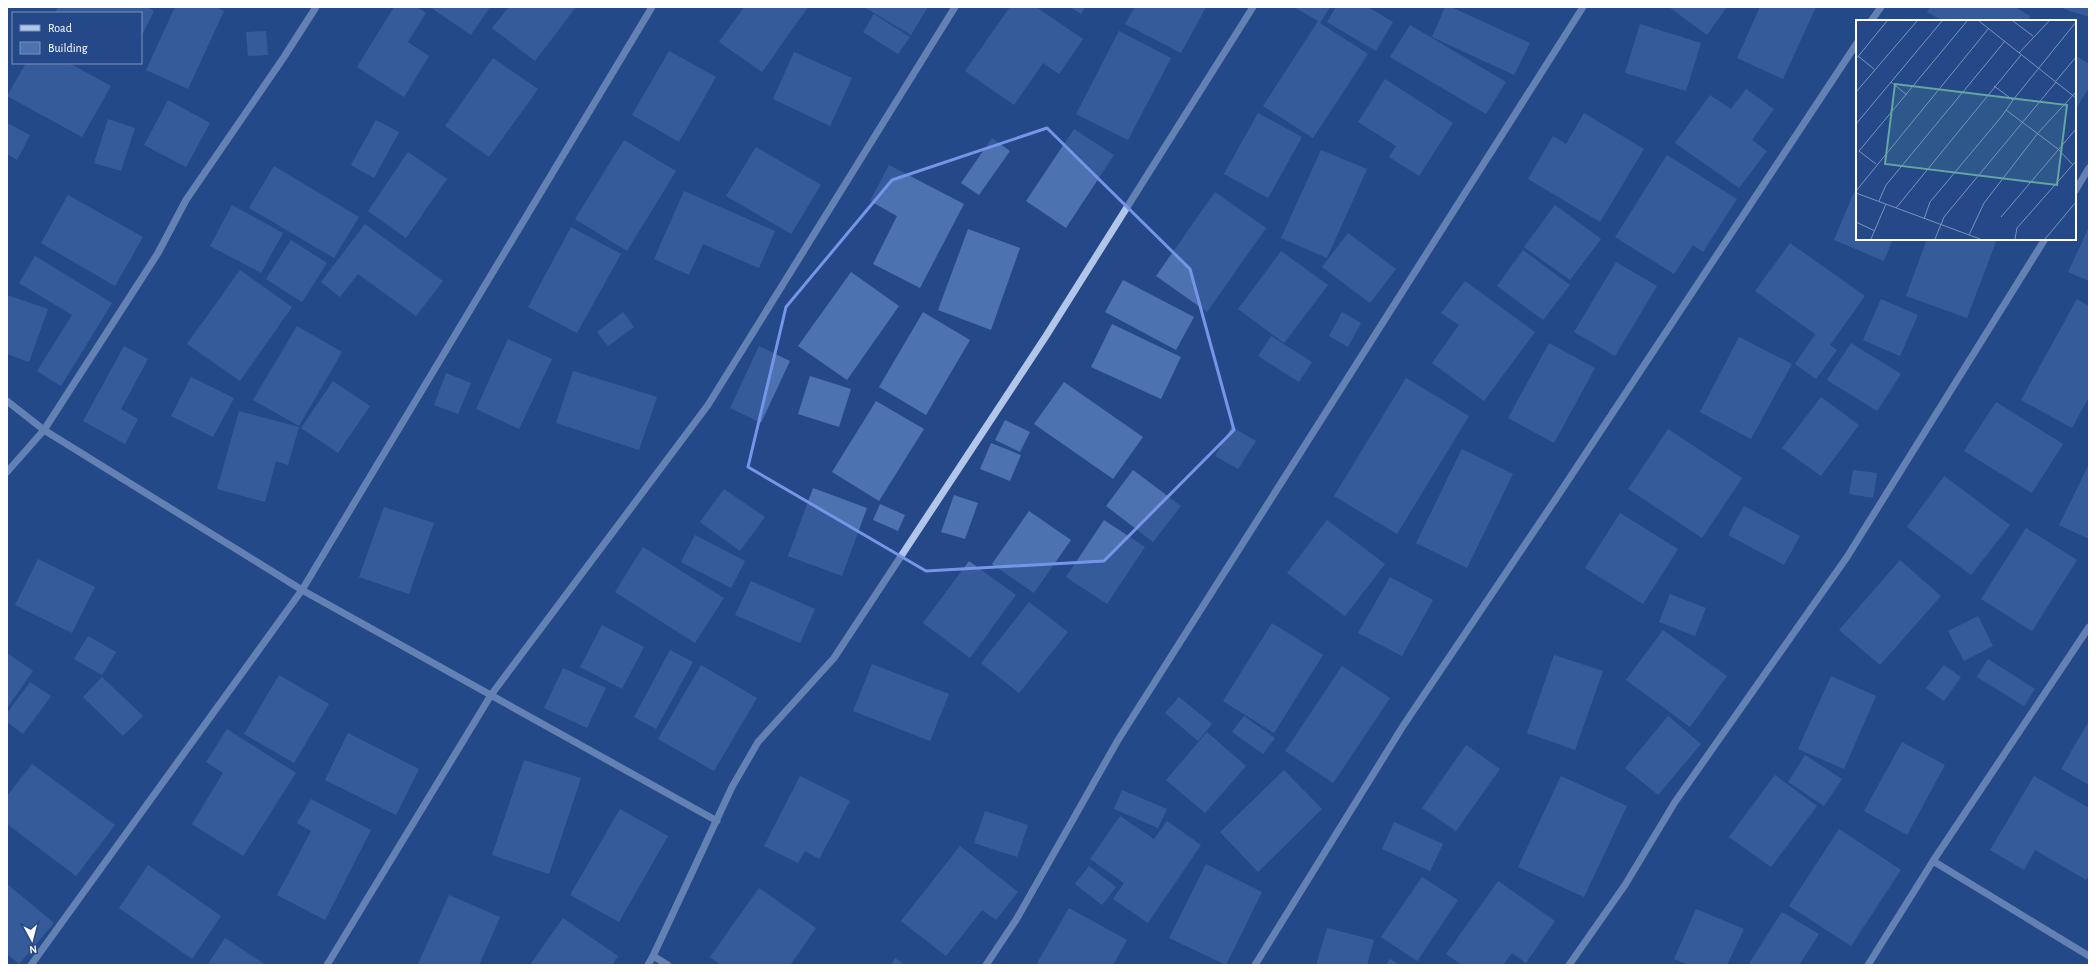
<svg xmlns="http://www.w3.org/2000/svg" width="2096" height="972" viewBox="0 0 2096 972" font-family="'Alegreya Sans',sans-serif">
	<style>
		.building { fill: #4d72b0 }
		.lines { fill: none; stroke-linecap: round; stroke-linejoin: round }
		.minor { stroke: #b1c6e9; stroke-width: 7 }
		.marked { fill: none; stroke: #7795e8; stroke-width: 3; stroke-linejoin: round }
		.inset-road { fill: none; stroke: #7c92b8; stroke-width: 1 }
		.view { fill: #63a6a1; fill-opacity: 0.15; stroke: #63a6a1; stroke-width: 2 }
		.inset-edge { fill: none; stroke: #fff; stroke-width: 2 }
	</style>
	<rect width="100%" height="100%" fill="#254988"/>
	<path class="building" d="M58 7H147L154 11 141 37V13H55Z
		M175 7H215L224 11 188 89 146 70Z
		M394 7H417L426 13 408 42 429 56 404 97 357 67Z
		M430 7H490L471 35Z
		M509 7H576L535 61 492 28Z
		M744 7H808L762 72 719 42Z
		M864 7H928L911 35Z
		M1010 7H1036L1083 39 1059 74 1043 63 1014 105 965 71Z
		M1070 7H1085L1081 14Z
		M1135 7H1206L1181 53 1125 24Z
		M1294 7H1330L1320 23 1368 54 1313 138 1263 106 1318 21Z
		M1336 7H1368L1393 22 1376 51 1327 22Z
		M1445 7H1451L1530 43 1514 75 1432 37Z
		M1669 7H1727L1707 35Z
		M1760 7H1816L1783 79 1737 58Z
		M1930 7H2015L2030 16 2028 21H1943L1927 12Z
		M2064 7H2089V17L2064 9Z
		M874 14 910 37 898 54 863 32Z
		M1640 24 1701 43 1686 91 1625 73Z
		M1410 25 1506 82 1486 114 1390 57Z
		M266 31 268 55 248 56 246 32Z
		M1119 31 1171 58 1128 140 1076 114Z
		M669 51 716 77 679 142 632 115Z
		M794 52 852 78 830 126 773 99Z
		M2075 55 2089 64V88L2075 110Z
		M493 58 538 89 489 157 445 126Z
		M26 63H69L111 86 82 137 7 96Z
		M1385 79 1453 123 1419 176 1389 157 1396 146 1358 122Z
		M1746 89 1774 109 1752 140 1767 151 1739 188 1675 143 1710 95 1731 109Z
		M168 100 210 123 186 167 144 145Z
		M1258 113 1302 137 1268 198 1224 174Z
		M1584 113 1644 149 1600 222 1528 179 1553 136 1566 144Z
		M108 119 135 128 121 171 94 163Z
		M376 120 399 132 374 178 351 165Z
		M7 123 30 135 17 160 7 154Z
		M1074 129 1114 155 1066 228 1026 201Z
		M992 138 1010 151 979 195 961 183Z
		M624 140 676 171 627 251 575 219Z
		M756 147 821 185 791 234 726 196Z
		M1321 150 1367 169 1327 258 1281 238Z
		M408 152 447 179 406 238 368 211Z
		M1667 155 1737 199 1703 252 1693 245 1674 274 1615 237Z
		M889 165 964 204 920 288 873 264 897 216 870 201Z
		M274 166 359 217 334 258 249 208Z
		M1857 185V239H1893L1884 261 1834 240Z
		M684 191 775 231 759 268 703 244 689 275 654 259Z
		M1215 192 1266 228 1207 312 1156 276Z
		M68 195 143 237 115 286 41 243Z
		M232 205 283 233 261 273 210 246Z
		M1555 205 1601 239 1570 280 1524 247Z
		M365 224 443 281 416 316 358 274 340 297 321 282Z
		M571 227 621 254 577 333 528 307Z
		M2089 227V281L2068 272Z
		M968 229 1020 248 991 330 938 310Z
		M1348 233 1396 269 1370 303 1322 267Z
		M1927 239H1997L1967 318 1906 296Z
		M291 240 327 263 302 302 266 279Z
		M1790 243 1865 296 1830 345 1837 350 1816 379 1795 364 1815 335 1819 337 1755 291Z
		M1523 250 1570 285 1543 320 1497 286Z
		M1281 251 1328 285 1284 343 1238 309Z
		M35 256 112 303 61 386 37 371 72 315 19 283Z
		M1616 262 1657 286 1615 356 1574 332Z
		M240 270 292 307 240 381 187 344Z
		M851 272 899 306 847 380 798 346Z
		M1123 280 1194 317 1176 350 1105 312Z
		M1465 281 1535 332 1484 401 1432 363 1459 325 1441 313Z
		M7 295 48 309 29 362 7 354Z
		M1881 299 1918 315 1900 356 1863 340Z
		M2077 299 2089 306V397L2072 428 2021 400Z
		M623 312 634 327 608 346 597 332Z
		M923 312 970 340 926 415 879 387Z
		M1342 312 1361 323 1348 347 1329 336Z
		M1112 324 1181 357 1161 399 1091 367Z
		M297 326 342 352 299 426 253 400Z
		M1271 336 1312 362 1299 382 1258 356Z
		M1739 337 1792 364 1751 439 1700 412Z
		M508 339 552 359 519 429 476 409Z
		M1549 343 1595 368 1554 443 1508 418Z
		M1851 343 1901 374 1877 411 1827 380Z
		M124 346 148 359 121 409 138 419 125 444 83 421Z
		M759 346 790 361 761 423 730 408Z
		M573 371 657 397 639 450 556 423Z
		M446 373 471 383 458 414 434 405Z
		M810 376 851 389 839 427 798 414Z
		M191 377 234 398 213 437 171 416Z
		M1406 378 1469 416 1397 534 1334 496Z
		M333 381 370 406 338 453 301 428Z
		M1064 382 1143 437 1113 479 1034 424Z
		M1821 397 1859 425 1821 476 1782 448Z
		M876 401 924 429 879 501 832 472Z
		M1996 402 2063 444 2032 493 1964 451Z
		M239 411 299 427 288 465 276 461 265 502 217 489Z
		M1005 420 1030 432 1020 452 995 440Z
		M1232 427 1256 441 1238 469 1215 456Z
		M1668 429 1742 478 1702 538 1628 489Z
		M991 443 1021 455 1010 481 980 469Z
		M1462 449 1513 474 1467 568 1416 543Z
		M2089 464V539L2059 525Z
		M1133 470 1181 506 1153 542 1106 506Z
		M1853 470 1877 473 1873 498 1849 494Z
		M1944 476 2010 525 1971 575 1907 527Z
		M813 488 867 508 842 576 788 556Z
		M724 489 765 517 740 551 700 522Z
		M954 495 978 503 965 539 941 532Z
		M880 504 905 515 898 531 873 520Z
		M1744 506 1800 536 1784 565 1728 535Z
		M384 507 434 523 409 594 359 577Z
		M1029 511 1071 540 1034 593 992 564Z
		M1620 513 1678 549 1643 604 1585 568Z
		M1104 520 1145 547 1107 604 1066 577Z
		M1327 520 1385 564 1345 616 1287 573Z
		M2026 528 2077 560 2032 631 1981 599Z
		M695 535 745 561 731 588 681 562Z
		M643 547 724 598 695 643 615 592Z
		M38 559 95 587 72 633 15 605Z
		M1900 560 1941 596 1880 665 1839 630Z
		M969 561 1016 595 970 658 923 623Z
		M1390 577 1433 600 1402 656 1358 633Z
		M751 581 815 609 800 643 735 615Z
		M1670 594 1706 608 1695 636 1659 622Z
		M1029 602 1068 632 1019 693 981 663Z
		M1978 616 1993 646 1964 661 1948 631Z
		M1272 623 1323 655 1274 733 1223 701Z
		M602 625 644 647 622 689 580 667Z
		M1663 630 1727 676 1690 727 1626 680Z
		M88 636 116 652 102 675 74 659Z
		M670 650 693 662 656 729 634 717Z
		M7 653 33 671 7 708Z
		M1554 655 1603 671 1575 750 1527 733Z
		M1988 659 2035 689 2024 706 1977 677Z
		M872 664 949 694 930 741 853 711Z
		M701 665 757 698 714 771 658 739Z
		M1944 665 1961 677 1944 701 1926 688Z
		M1342 666 1390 698 1333 783 1285 751Z
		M563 668 606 688 587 728 544 708Z
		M279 675 329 704 294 763 244 734Z
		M1831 676 1876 696 1844 769 1798 749Z
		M102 677 143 716 123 736 83 697Z
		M30 682 51 696 23 734 7 722V713Z
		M1179 697 1212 724 1198 741 1165 713Z
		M1244 716 1275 738 1263 754 1232 732Z
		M1668 716 1701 744 1658 795 1625 768Z
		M2089 721V785L2061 769Z
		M227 729 296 773 243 856 192 824 223 773 206 762Z
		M1207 732 1246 766 1205 813 1166 780Z
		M348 733 419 769 396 815 325 780Z
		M1902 742 1945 765 1907 835 1864 811Z
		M1466 745 1500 769 1456 831 1422 808Z
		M1805 755 1842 779 1824 806 1788 782Z
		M524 760 581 778 549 874 492 855Z
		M32 764 115 825 76 876 7 824V796Z
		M1284 770 1322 809 1258 872 1220 832Z
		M1775 775 1817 806 1771 867 1729 837Z
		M800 776 850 801 819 859 805 851 798 863 764 846Z
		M1561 776 1627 806 1584 897 1518 867Z
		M2034 776 2089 808V875L2086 880 2035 850 2024 870 1990 850Z
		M1122 790 1167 809 1158 828 1114 809Z
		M311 799 371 830 325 920 277 895 311 831 297 823Z
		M620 809 668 836 619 922 570 895Z
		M985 811 1028 825 1017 857 974 843Z
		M1120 816 1154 839 1167 821 1201 845 1148 923 1113 899 1124 883 1090 859Z
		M1394 822 1443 844 1430 871 1382 849Z
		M1839 829 1901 870 1851 946 1789 906Z
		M960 846 1018 892 996 920 982 910 946 956 901 921Z
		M1206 864 1262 892 1226 965 1169 938Z
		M148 865 221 916 192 959 119 908Z
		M1089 866 1116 887 1102 905 1075 884Z
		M1422 877 1458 900 1417 961 1381 937Z
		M1498 881 1555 921 1526 963 1512 953 1503 965H1462L1446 954Z
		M7 884 54 923 19 964 7 954Z
		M759 888 816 928 790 965H721L710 957Z
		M449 895 500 917 479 965 418 964Z
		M1069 908 1127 940 1113 965H1036Z
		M1696 909 1744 929 1727 965H1689L1674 959Z
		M1782 912 1819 934 1799 965H1748Z
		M563 918 618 956 612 965H530Z
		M1327 928 1374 940 1367 965H1316Z
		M225 938 266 965 208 964Z
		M895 958 905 965H891Z
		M1390 959 1400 965H1386Z"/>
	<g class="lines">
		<path class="minor" d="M1871 21 1881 7
			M2075 191 2089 168
			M7 401 44 430 302 590 717 821
			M7 472 44 430 158 253 186 200 284 57 316 7
			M1933 861 2089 956
			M653 956 732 787 758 742 834 658 1046 336 1253 7
			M31 965 302 590 652 7
			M327 965 491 695 708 405 955 7
			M648 965 653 956 668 965
			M986 965 1016 920 1118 740 1583 7
			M1255 965 1403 726 1557 497 1857 43
			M1569 965 1625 885 1675 802 1847 557 2045 239
			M1868 965 1933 861 2089 627"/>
	</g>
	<path d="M0 0H2096V972H0ZM1047 128 1190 269 1234 430 1104 561 926 571 748 467 786 307 892 180Z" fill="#254988" fill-opacity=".55" fill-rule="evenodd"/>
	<path class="marked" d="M1047 128 1190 269 1234 430 1104 561 926 571 748 467 786 307 892 180Z"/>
	<g transform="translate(1856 20)">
		<rect width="220" height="220" fill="#254988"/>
		<path class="inset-road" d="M123 1 220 78M157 1 177 16M163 33 193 1M2 36 18 49M0 39 31 1M200 61 220 37M35 62 51 75M138 66 157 80 220 2M0 72 61 1M150 90 202 129 217 145M0 104 86 1M20 144 3 131 111 1M0 171 133 8M0 173 124 219M23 181 30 165 149 21M40 188 165 35M145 197 220 109M68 199 74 182 146 96 157 80M0 202 19 211M113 215 128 183 182 113 220 72M15 219 30 184M79 219 88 197 200 62M159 219 161 208 220 141M189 219 220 182"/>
		<path class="view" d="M39 64 211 85 201 165 29 144Z"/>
		<rect width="220" height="220" class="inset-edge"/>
	</g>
	<rect width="2096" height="972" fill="none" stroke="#ffffff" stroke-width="16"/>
	<rect x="12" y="12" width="130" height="52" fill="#254988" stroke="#7c92b8"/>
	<rect x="20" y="25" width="20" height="6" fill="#b1c6e9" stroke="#7c92b8"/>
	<text x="48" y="32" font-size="12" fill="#ffffff">Road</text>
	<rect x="20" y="42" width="20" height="12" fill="#4d72b0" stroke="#7c92b8"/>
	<text x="48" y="52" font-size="12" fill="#ffffff">Building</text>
	<g transform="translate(32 940) rotate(173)" stroke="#254988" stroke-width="3" paint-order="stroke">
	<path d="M0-3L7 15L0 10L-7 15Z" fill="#ffffff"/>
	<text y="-6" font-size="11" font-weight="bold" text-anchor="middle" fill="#ffffff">N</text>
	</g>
</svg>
